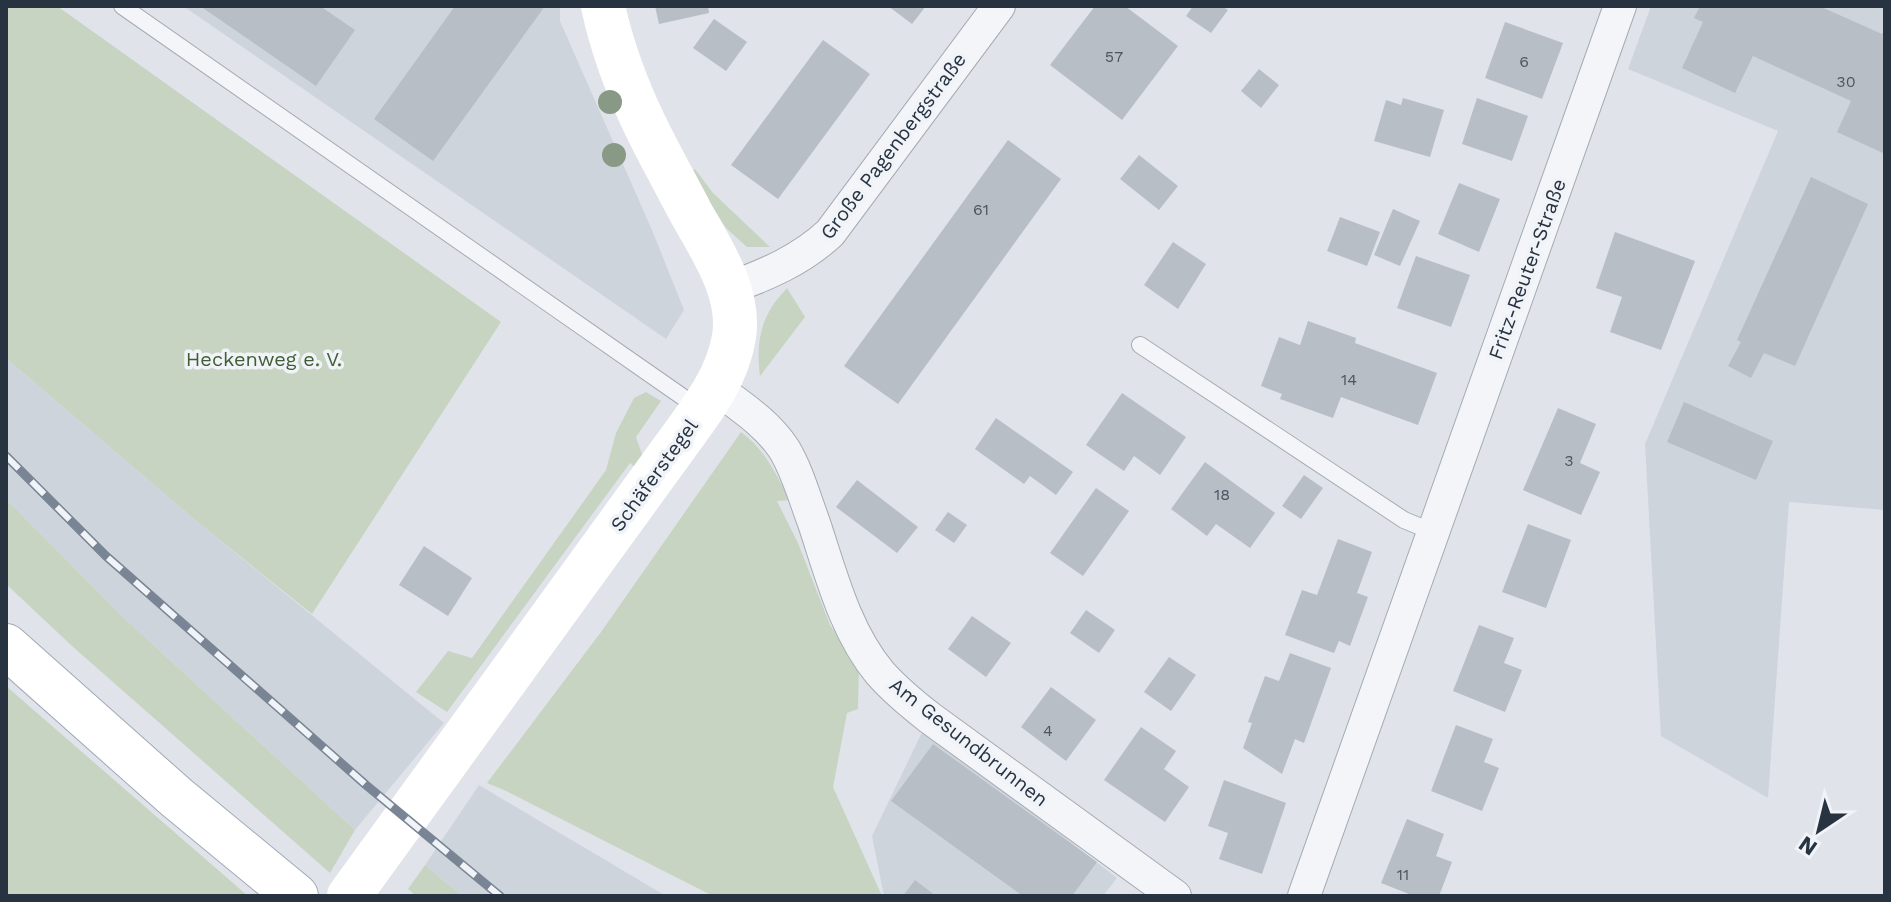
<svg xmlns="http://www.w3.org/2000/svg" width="1891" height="902" viewBox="0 0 1891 902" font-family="'Work Sans',sans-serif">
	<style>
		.built { fill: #ced4dc }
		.green { fill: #c7d4c1 }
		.building { fill: #b7bec6 }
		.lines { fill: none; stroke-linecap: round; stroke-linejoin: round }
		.service-casing { stroke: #a5abb4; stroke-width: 18 }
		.minor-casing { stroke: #a5abb4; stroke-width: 34 }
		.primary-casing { stroke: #9faab6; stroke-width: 46 }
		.service { stroke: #f3f5f8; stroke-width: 16 }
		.minor { stroke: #f3f5f8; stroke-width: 32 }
		.secondary { stroke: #fff; stroke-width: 44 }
		.primary { stroke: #fff; stroke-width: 44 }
		.rail-casing { stroke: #798594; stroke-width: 9 }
		.rail { stroke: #f0f3f7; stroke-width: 6; stroke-dasharray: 18; stroke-linecap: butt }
		.tree { fill: #889a86 }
		.labels { text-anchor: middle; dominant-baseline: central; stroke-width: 7; stroke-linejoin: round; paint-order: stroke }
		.number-label { font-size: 16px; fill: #4c5662 }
		.street-label { font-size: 20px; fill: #283341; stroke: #f0f3f7 }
		.park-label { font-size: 20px; fill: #405e35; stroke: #f0f3f7 }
	</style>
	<rect width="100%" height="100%" fill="#e0e4ea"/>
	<path class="built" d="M183 6H560V21L652 230 684 310 666 339Z
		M1651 6H1885V510L1789 502 1768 798 1661 736 1645 444 1778 131 1628 69Z
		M6 358 200 524 444 723 355 830 124 618 6 499Z
		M924 728 1117 878 1103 896H884L872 836Z
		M479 785 666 896H462L425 865Z"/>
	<path class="green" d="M6 6H57L501 322 312 614 200 524 6 358Z
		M695 169 713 193 770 247H747L726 228 690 174Z
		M787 288 805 317 760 376C757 354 758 330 770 310 774 302 781 295 787 288Z
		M646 392 661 401 636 437 643 457 637 469 630 463 447 712 416 692 448 651 472 658 606 470 616 433 634 398Z
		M741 432C765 449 776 475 790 500L777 501 798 543 830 625 859 665 858 709 847 713 833 787 882 896H713L504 790 487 783 601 632Z
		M6 499 124 618 355 830 330 873 72 646 6 584Z
		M6 686 248 896H6Z
		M425 865 462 896H416L408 889Z"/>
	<path class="building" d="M200 6H320L355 30 316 86Z
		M455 6H545L433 161 374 119Z
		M655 6H708L709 13 659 24Z
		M888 6H926L912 24Z
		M1095 6H1125L1178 46 1122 120 1050 65Z
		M1193 6H1222L1228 10 1211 33 1186 16Z
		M1700 6H1819L1882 34 1885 29V148L1883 153 1837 132 1851 101 1753 56 1735 93 1682 68 1703 22 1694 18Z
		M714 19 747 42 726 71 693 48Z
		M1505 22 1563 43 1542 99 1485 78Z
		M823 40 870 74 778 199 731 165Z
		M1259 69 1279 85 1261 108 1241 91Z
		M1403 98 1444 110 1430 157 1374 141 1386 100 1401 105Z
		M1477 98 1528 116 1512 161 1462 144Z
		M1008 140 1061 179 898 404 844 366Z
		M1139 155 1178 186 1159 210 1120 179Z
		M1811 177 1868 204 1795 366 1764 353 1751 378 1728 366 1741 342 1737 340Z
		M1459 183 1500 199 1479 252 1438 234Z
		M1393 209 1420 221 1400 266 1374 255Z
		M1340 217 1380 232 1367 266 1327 251Z
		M1615 232 1695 261 1661 350 1610 332 1622 297 1596 288Z
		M1173 242 1206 264 1178 309 1144 285Z
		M1416 256 1470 275 1451 327 1397 308Z
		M1308 321 1356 338 1355 343 1437 373 1418 425 1341 397 1333 418 1280 399 1282 394 1261 386 1279 337 1300 345Z
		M1122 393 1186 437 1160 475 1134 456 1124 471 1086 445Z
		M1684 402 1773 441 1756 480 1667 442Z
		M1558 408 1596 424 1580 463 1600 472 1581 515 1523 490Z
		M996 418 1073 472 1056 495 1030 476 1024 484 975 449Z
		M1205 462 1275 513 1250 548 1216 524 1207 536 1171 509Z
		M1304 475 1323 488 1301 519 1282 506Z
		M857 480 918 527 897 553 836 507Z
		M1096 488 1129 511 1083 576 1050 553Z
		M948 512 967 525 954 543 935 530Z
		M1528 524 1571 540 1546 608 1502 592Z
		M1338 539 1372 552 1357 593 1368 597 1350 646 1339 641 1334 653 1285 635 1302 590 1317 595Z
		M424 546 472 578 448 616 399 585Z
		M1086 610 1115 630 1099 653 1070 633Z
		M972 616 1011 643 986 677 948 649Z
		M1479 625 1514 638 1504 663 1522 670 1505 712 1453 691Z
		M1290 653 1331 668 1304 743 1295 739 1282 774 1243 748 1252 723 1248 722 1265 676 1279 681Z
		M1169 657 1196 675 1171 711 1144 692Z
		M1051 687 1096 720 1066 761 1021 727Z
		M1456 725 1493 739 1484 762 1499 768 1482 811 1431 791Z
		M1141 727 1176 751 1164 769 1189 787 1165 822 1104 780Z
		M933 744 1097 862 1072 896H1023L891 801Z
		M1224 780 1286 803 1262 874 1219 859 1228 833 1208 826Z
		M1407 819 1444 834 1436 856 1452 862 1439 896H1414L1381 883Z
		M915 880 936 896H903Z"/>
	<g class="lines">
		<g class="service-casing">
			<path id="service" d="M122 6 700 409
				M1140 345 1404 520 1433 532"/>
		</g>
		<g class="minor-casing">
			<path id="minor" d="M729 288C766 275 801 260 830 233L999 6
				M716 388C740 406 767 423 784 449 797 470 805 499 814 523 831 574 845 631 880 673 895 690 912 704 930 718L1175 896
				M1304 896 1620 6"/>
		</g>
		<g class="primary-casing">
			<path id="primary" d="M6 646 176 797 296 896"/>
		</g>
		<use href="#service" class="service"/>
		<use href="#minor" class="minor"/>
		<path class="secondary" d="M349 896 677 444C701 411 727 379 734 337 741 293 712 250 691 213 676 184 660 156 646 127 627 88 612 48 603 6"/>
		<use href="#primary" class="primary"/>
		<g class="rail-casing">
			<path id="rail" d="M6 456 106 556 366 785 500 896"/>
		</g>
		<use href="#rail" class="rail"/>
	</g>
	<g class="tree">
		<circle cx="610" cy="102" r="12"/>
		<circle cx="614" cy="155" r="12"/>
	</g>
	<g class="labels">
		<g class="number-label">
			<text x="1114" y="56">57</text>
			<text x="1524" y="61">6</text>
			<text x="1846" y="81">30</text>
			<text x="981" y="209">61</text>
			<text x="1349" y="379">14</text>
			<text x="1569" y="460">3</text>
			<text x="1222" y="494">18</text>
			<text x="1048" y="730">4</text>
			<text x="1403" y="874">11</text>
		</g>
		<g class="street-label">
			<text transform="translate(893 146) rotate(-53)">Große Pagenbergstraße</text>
			<text transform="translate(1527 269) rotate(-70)">Fritz-Reuter-Straße</text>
			<text transform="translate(654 475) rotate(-54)">Schäferstegel</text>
			<text transform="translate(969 742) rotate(38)">Am Gesundbrunnen</text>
		</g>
		<g class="park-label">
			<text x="264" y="359">Heckenweg e. V.</text>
		</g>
	</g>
	<rect width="1891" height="902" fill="none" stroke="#283341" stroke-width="16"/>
	<g transform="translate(1819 830) rotate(215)" stroke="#f0f3f7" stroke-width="6" paint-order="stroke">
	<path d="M0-6L14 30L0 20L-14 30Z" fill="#283341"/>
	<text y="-12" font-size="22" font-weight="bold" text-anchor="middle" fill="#283341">N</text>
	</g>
</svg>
